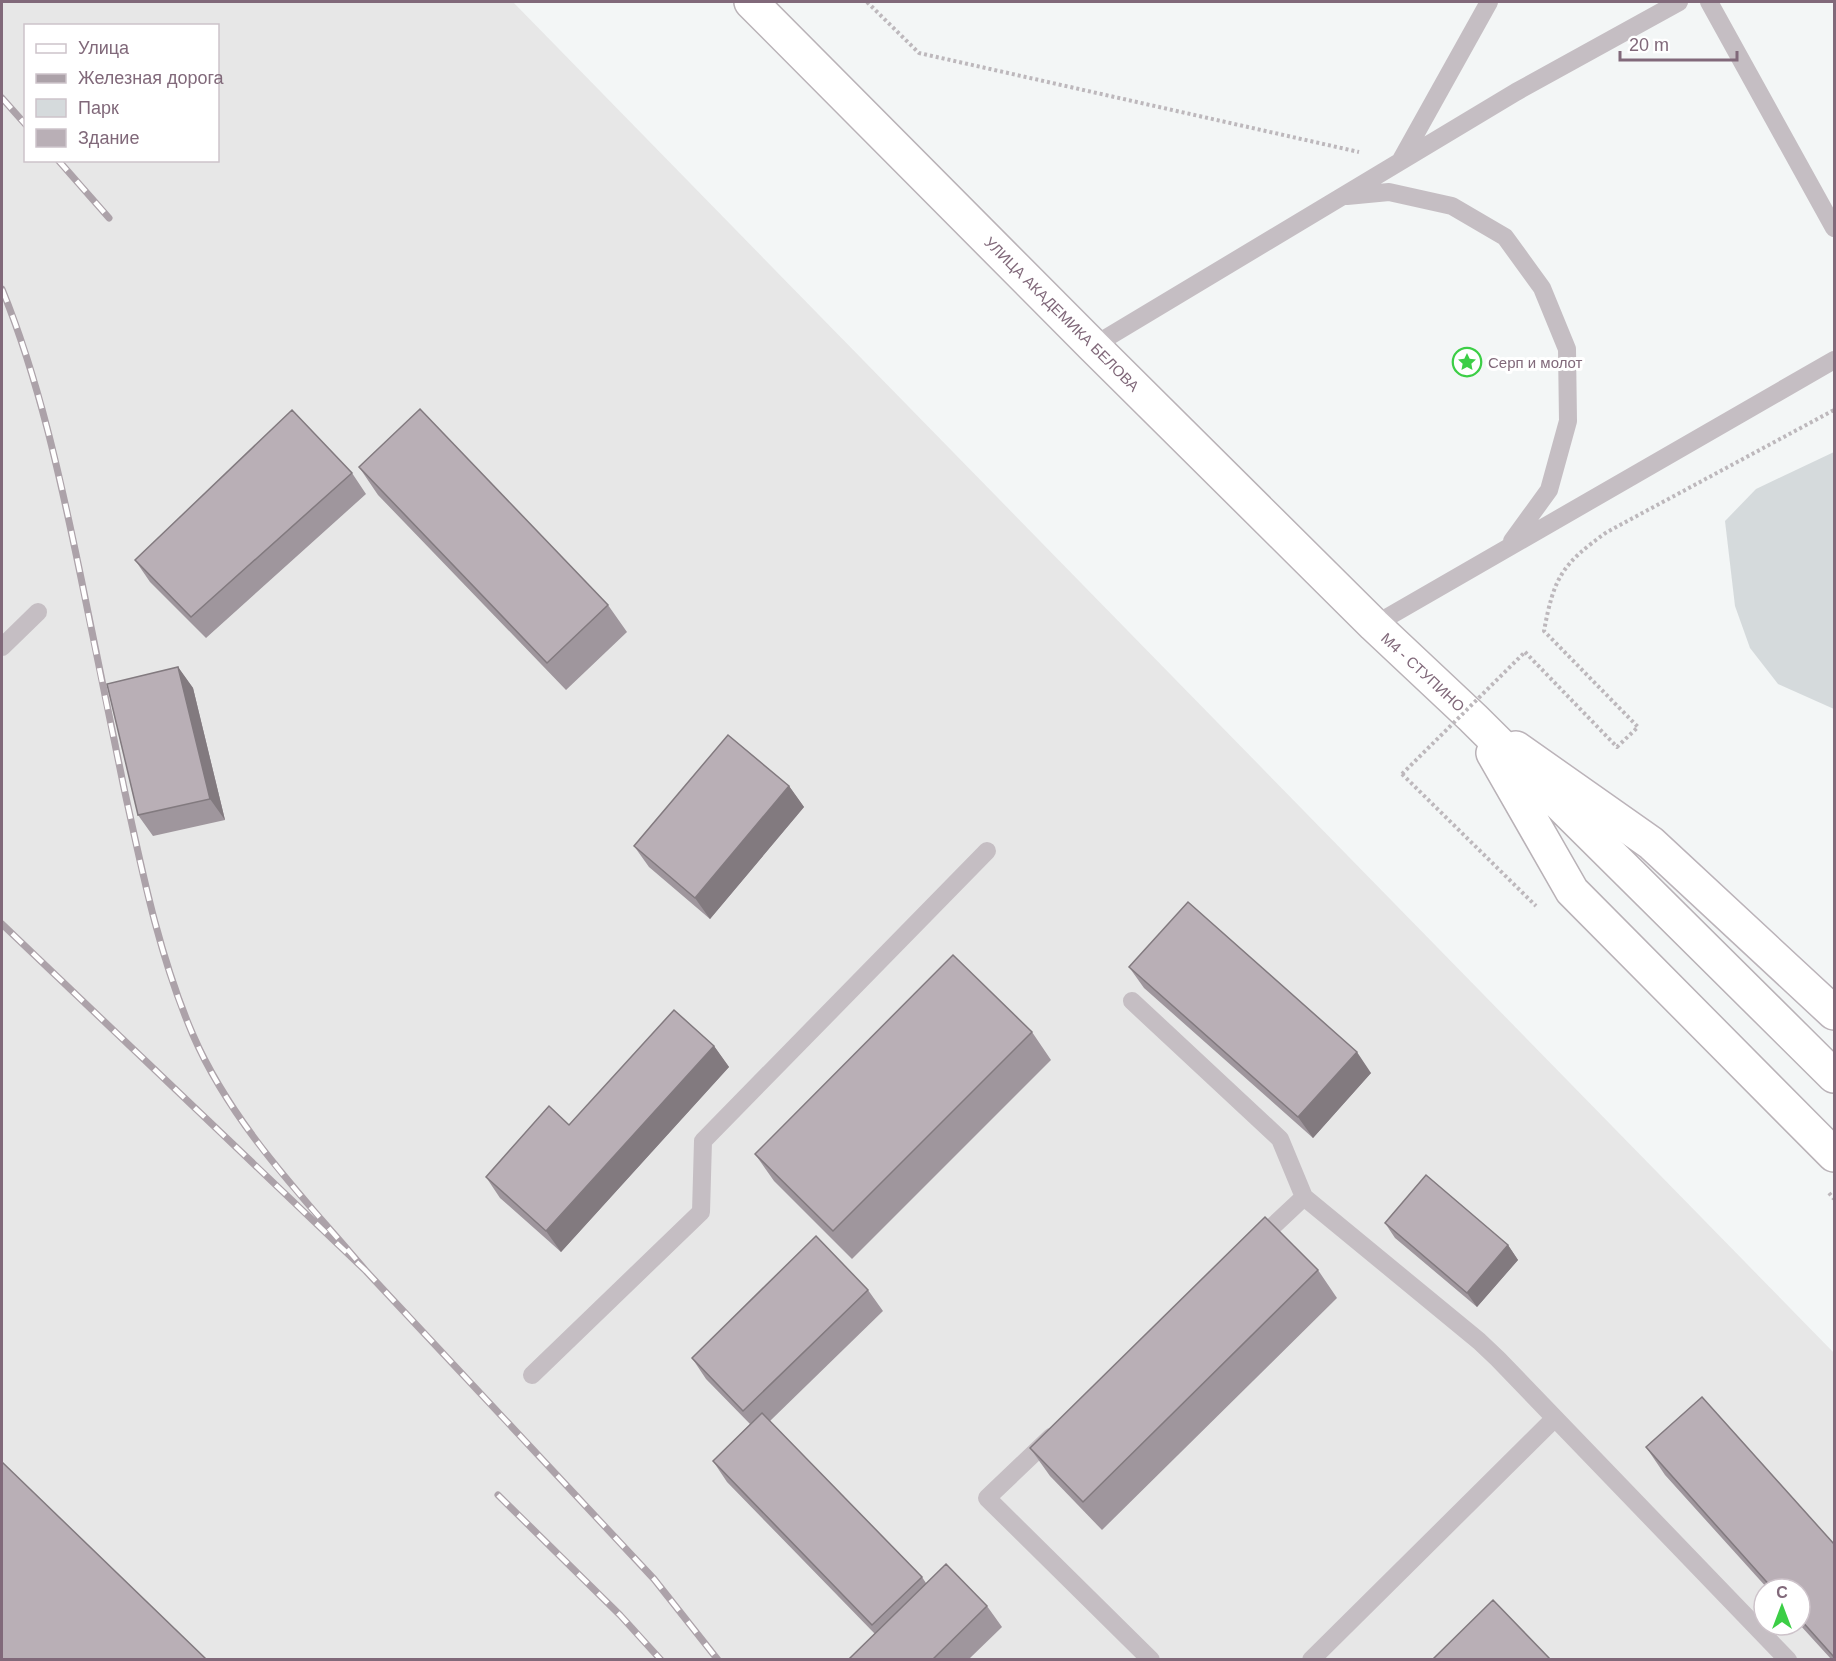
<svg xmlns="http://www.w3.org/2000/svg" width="1836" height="1661" viewBox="0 0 1836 1661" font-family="Helvetica,sans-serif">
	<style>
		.built { fill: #e7e7e7; fill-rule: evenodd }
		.green { fill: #d5dadc }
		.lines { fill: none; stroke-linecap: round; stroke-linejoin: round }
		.secondary-casing { stroke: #bbb3b9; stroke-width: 36 }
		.primary-casing { stroke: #b9b2b7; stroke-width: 36 }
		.path { stroke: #bdb8bc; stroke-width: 4; stroke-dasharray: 3 3; stroke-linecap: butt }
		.service { stroke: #c5bec3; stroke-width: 18 }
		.secondary { stroke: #fff; stroke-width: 33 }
		.primary { stroke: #fff; stroke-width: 33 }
		.rail-casing { stroke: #aca2a9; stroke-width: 7 }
		.rail { stroke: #fff; stroke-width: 4.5; stroke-dasharray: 14; stroke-linecap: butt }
		.path-bridge { stroke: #bdb8bc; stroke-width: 4; stroke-dasharray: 3 3; stroke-linecap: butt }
		.wall { fill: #9f969d }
		.shaded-wall { fill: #827a7f }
		.building { fill: #b9afb6; stroke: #827a7f; stroke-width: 1.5 }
		.labels { text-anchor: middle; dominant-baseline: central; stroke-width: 6; stroke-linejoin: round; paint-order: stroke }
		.street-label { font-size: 15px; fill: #81697a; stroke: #fff }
		.poi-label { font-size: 15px; fill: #81697a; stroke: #fff; text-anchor: start }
	</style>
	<rect width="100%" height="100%" fill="#f3f6f6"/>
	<path class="built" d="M2 2H513L1834 1353V1659L2 1660ZM26 26H218V160H26ZM1764 1589H1800V1625H1764Z"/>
	<path class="green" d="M1834 452V709L1778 684 1750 648 1735 606 1725 521 1756 489Z"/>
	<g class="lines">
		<g class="secondary-casing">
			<path id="secondary" d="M1516 748 1651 843 1834 1013"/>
		</g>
		<g class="primary-casing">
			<path id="primary" d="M751 2 1093 346 1374 625 1473 718 1834 1076
				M1493 753 1572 891 1834 1155"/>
		</g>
		<path class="path" d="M867 2 919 53 1359 152
			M1525 652 1617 747 1638 727 1544 631C1554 577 1562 564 1607 532L1834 410
			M1402 774 1536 906
			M1829 1193 1834 1199"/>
		<path class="service" d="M1709 2 1834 228
			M1401 160 1489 2
			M1347 196 1389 192 1452 206 1505 237 1542 288 1567 349 1568 421 1549 490 1512 541
			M1093 346 1516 92 1679 2
			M1374 625 1834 360
			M2 647 38 612
			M1132 1001 1280 1139 1304 1197
			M1256 1242 1304 1197 1479 1341 1498 1359 1788 1660
			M532 1375 701 1212 703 1141 987 851
			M1051 1437 987 1498 1151 1660
			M1311 1660 1555 1418"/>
		<use href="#secondary" class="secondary"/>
		<use href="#primary" class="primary"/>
		<g class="rail-casing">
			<path id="rail" d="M2 98 26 125
				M58 160 109 218
				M2 289C39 380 60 477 80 573 94 644 109 716 124 788 142 871 159 956 193 1035 232 1125 303 1197 366 1271L2 924
				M366 1271 654 1579 718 1660
				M498 1495 620 1615 661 1660"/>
		</g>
		<use href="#rail" class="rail"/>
		<path class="path-bridge" d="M1402 774 1525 652"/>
	</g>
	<path class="wall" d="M359 467 608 605 627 632 566 690 378 495Z
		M352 473 366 494 206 638 150 582 135 560Z
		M178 667 193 688 225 820 153 836 138 815Z
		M789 786 804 807 710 919 649 867 634 846Z
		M1129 967 1371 1073 1313 1138 1144 988Z
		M1032 1032 1051 1060 852 1259 774 1181 755 1154Z
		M714 1046 729 1067 561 1252 500 1198 486 1177 569 1125Z
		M1385 1223 1508 1245 1518 1260 1477 1307 1395 1238Z
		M1318 1270 1337 1298 1102 1530 1050 1476 1030 1448Z
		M868 1290 883 1311 770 1421 922 1577 926 1583 987 1606 1002 1627 969 1659H849L875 1634 727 1482 713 1461 750 1424 706 1379 692 1358Z
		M1646 1447 1834 1544V1659H1831L1800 1625V1589H1768L1665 1475Z"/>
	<path class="shaded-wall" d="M178 667 193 688 225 820 210 799Z
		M789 786 804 807 710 919 695 898Z
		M714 1046 729 1067 561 1252 546 1231Z
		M1357 1052 1371 1073 1313 1138 1298 1117Z
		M1508 1245 1518 1260 1477 1307 1467 1293Z"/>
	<path class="building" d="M420 409 608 605 547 663 359 467Z
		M292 410 352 473 191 617 135 560Z
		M178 667 210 799 138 815 107 684Z
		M728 735 789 786 695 898 634 846Z
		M1188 902 1357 1052 1298 1117 1129 967Z
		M953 955 1032 1032 833 1231 755 1154Z
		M674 1010 714 1046 546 1231 486 1177 549 1106 569 1125Z
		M1426 1175 1508 1245 1467 1293 1385 1223Z
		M1265 1217 1318 1270 1083 1502 1030 1448Z
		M816 1236 868 1290 743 1411 692 1358Z
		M1702 1397 1834 1544V1657L1800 1619V1589H1773L1646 1447Z
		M762 1413 922 1577 872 1625 713 1461Z
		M2 1462 206 1659H2Z
		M946 1564 987 1606 933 1659H849Z
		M1493 1600 1550 1659H1433Z"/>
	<defs>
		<g id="sight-ring" transform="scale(1.5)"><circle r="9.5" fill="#fff" stroke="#3cce46" stroke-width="1.5"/><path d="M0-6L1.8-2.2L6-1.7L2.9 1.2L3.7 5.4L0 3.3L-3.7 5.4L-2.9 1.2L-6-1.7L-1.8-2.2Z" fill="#3cce46"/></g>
	</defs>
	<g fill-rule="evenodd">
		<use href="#sight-ring" x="1467" y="362"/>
	</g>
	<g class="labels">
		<g class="street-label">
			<text transform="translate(1062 314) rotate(45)">УЛИЦА АКАДЕМИКА БЕЛОВА</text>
			<text transform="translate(1423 672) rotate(43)">М4 - СТУПИНО</text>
		</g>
		<g class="poi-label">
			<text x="1488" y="362">Серп и молот</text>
		</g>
	</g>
	<rect width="1836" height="1661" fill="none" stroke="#81697a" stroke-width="6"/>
	<rect x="24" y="24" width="195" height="138" fill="#ffffff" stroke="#cdc3ca" stroke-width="1.5"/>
	<rect x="36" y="44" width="30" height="9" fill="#ffffff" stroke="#cdc3ca" stroke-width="1.5"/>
	<text x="78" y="54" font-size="18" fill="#81697a">Улица</text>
	<rect x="36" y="74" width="30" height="9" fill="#aca2a9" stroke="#cdc3ca" stroke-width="1.5"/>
	<text x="78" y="84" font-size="18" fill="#81697a">Железная дорога</text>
	<rect x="36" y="99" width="30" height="18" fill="#d5dadc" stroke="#cdc3ca" stroke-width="1.5"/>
	<text x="78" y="114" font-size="18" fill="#81697a">Парк</text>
	<rect x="36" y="129" width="30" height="18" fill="#b9afb6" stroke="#cdc3ca" stroke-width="1.5"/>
	<text x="78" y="144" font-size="18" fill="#81697a">Здание</text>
	<g transform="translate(1782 1607)"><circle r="28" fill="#ffffff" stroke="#cdc3ca" stroke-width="1.5"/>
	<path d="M0-4.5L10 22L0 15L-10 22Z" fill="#3cce46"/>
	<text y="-9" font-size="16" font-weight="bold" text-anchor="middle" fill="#81697a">С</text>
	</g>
	<path d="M1620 51v9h117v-9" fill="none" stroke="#81697a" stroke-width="3"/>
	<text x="1629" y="51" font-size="18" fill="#81697a" stroke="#ffffff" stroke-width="4.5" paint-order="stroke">20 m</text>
</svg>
